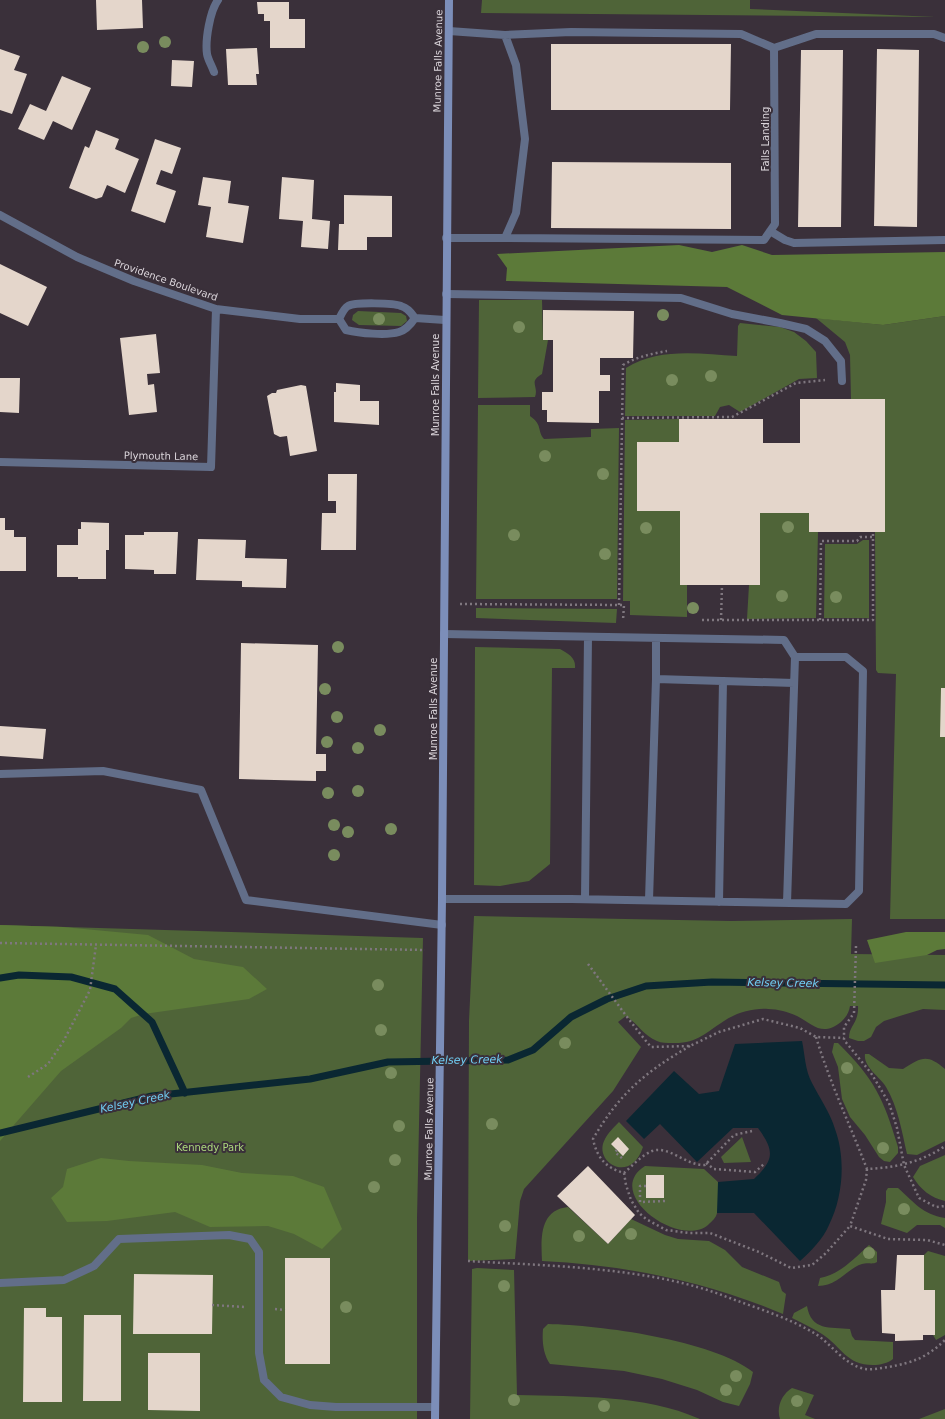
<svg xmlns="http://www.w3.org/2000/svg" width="945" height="1419" viewBox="0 0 945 1419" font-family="'DejaVu Sans',sans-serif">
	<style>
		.green { fill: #4f6438 }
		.forest { fill: #5c7a39 }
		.water { fill: #0a2732 }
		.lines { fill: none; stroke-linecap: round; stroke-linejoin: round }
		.stream { stroke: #0a2732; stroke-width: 7 }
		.building { fill: #e4d6cb }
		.path { stroke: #7f777f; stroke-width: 2.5; stroke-dasharray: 2 3; stroke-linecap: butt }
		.lane { stroke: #626e89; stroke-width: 8 }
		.street { stroke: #626e89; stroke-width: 8 }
		.secondary { stroke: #7c8eb9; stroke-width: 8 }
		.tree { fill: #798c5e }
		.labels { text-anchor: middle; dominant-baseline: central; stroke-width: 4; stroke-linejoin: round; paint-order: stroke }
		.street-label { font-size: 10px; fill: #dbd5db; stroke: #3a303a }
		.park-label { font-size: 10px; fill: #acd87c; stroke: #3a303a }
		.water-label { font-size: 11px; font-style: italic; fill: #70cdf3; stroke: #3a303a }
	</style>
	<rect width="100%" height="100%" fill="#3a303a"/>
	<path class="green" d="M482 0H750V9L936 17 481 13Z
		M479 300H542L543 340H548L542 374C528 382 539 386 535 397L478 398Z
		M358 311 401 313 406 316 407 321 401 326 359 325 352 320 353 315Z
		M945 316V919H890L896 674 878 673 876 670 875 532H885V399H851L850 355 845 342 816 318 883 325Z
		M740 323 780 327 794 332 806 341 816 352 817 378 799 379 740 412 729 405 720 407 715 416H625L626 368C659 347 700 354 737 356L738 326Z
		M478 405H530V416C543 425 537 431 544 439L591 437V429L619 428 617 599H476Z
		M679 419V442H637V511H680V585H687V617L630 615V601H623L625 420Z
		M760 513H809V532H818L816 618 747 619 749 585Z
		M863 540H869V618H824L825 544H857Z
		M476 608 617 609 616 623 476 618Z
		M475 647 560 649C569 654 576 658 575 668H552L550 864 529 881 500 886 474 885Z
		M474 916 731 921 852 919 851 954 945 955V1010L923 1009 903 1015 884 1021 876 1027 871 1037 864 1041H858L849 1038C849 1025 859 1023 858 1006H850C849 1013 846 1017 841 1022 822 1037 814 1025 797 1016 788 1012 778 1009 768 1009 753 1008 736 1013 724 1021 705 1033 697 1044 672 1043 667 1043 661 1043 657 1041 644 1036 638 1024 626 1016L618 1022 641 1047 613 1091 524 1189 520 1201 515 1259 468 1261 469 1021Z
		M0 925 423 938 417 1218V1419H0Z
		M834 1043H838C875 1080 883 1097 898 1147V1153L890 1162 884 1161 879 1157 865 1135 850 1117 842 1099 838 1067 832 1052Z
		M865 1054H869L889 1068 903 1069C922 1057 927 1054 945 1069V1141L917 1155 907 1154C902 1132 898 1107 886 1087 880 1077 863 1067 865 1054Z
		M619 1122 643 1147C631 1185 592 1162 605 1139 608 1133 614 1127 619 1122Z
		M742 1137 751 1162 724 1163 721 1157Z
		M945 1155V1201C931 1198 920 1189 913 1177L920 1166Z
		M645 1166 704 1169 718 1182C718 1191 720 1203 717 1213 716 1218 712 1221 708 1225 679 1249 602 1193 645 1166Z
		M888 1188H898C915 1203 922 1214 945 1218V1228L940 1225H917L907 1233 881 1224 886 1202V1191Z
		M568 1207 608 1244 631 1219 665 1235 678 1239 709 1241 725 1250 742 1267 779 1282 782 1291 786 1294 783 1314C705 1281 625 1265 542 1261 541 1239 539 1210 568 1207Z
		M869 1245 877 1252V1262C872 1265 868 1262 862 1264 848 1268 838 1286 818 1286L820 1278C839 1275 855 1258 869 1245Z
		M928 1251 945 1256V1335L936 1340 933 1335H935V1290H924V1255Z
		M477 1268 514 1270 517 1395C578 1397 643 1394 700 1419H470L472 1269Z
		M807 1306C811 1331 830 1327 850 1329L852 1336 855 1340 893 1342V1359C888 1363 880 1365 873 1365 846 1365 842 1347 822 1334 813 1328 802 1323 792 1318L794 1313Z
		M548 1324C599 1325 713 1340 753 1372L750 1384 739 1406 723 1402 697 1390 662 1379 624 1371 550 1364C543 1354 542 1341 543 1329Z
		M792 1388 814 1395 805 1415 815 1419H780C776 1407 782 1394 792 1388Z
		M945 1409V1419H919Z"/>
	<path class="forest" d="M679 245 712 252 742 245 772 255 945 252V316L883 325 782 315 727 287 506 281 507 268 497 254Z
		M0 925 63 927 148 935 194 959 243 967 267 989 249 999 144 1014 131 1018 121 1028 61 1071 0 1141Z
		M906 932H945V949L937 950 927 955 875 963 867 940Z
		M101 1158 129 1161 202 1165 242 1173 293 1176 324 1187 342 1229 322 1249 294 1234 268 1226 210 1227 175 1212 107 1221 67 1222 51 1198 63 1187 67 1169Z"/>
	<path class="water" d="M802 1041C805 1055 805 1070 812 1083 820 1099 830 1112 835 1129 846 1159 843 1197 829 1225 823 1239 811 1251 800 1261L754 1213H717L718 1182 754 1179C774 1160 775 1151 758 1128H733L697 1162 660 1124 644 1139 626 1121 674 1071 699 1094 719 1091 735 1044Z"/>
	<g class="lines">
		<path class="stream" d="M0 978 19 975 71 977 115 989 152 1022 185 1093
			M0 1133 152 1096 310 1079 388 1062 508 1060 533 1050 571 1017 607 999 646 986 712 982 945 985"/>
	</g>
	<path class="building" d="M96 0H142L143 28 97 30Z
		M257 2H289V19H305V48H270V21H264V14H258Z
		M551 44H731L730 110H551Z
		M257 48 259 74H256L257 85H228L226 49Z
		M0 49 20 56 14 70 27 74 12 114 0 110Z
		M877 49 919 50 917 227 874 226Z
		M801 50H843L841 227H798Z
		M172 60 194 61 192 87 171 86Z
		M62 76 91 88 72 130 53 121 44 140 18 129 30 104 46 111Z
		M96 130 119 139 115 149 139 159 125 193 107 185 102 197 96 199 69 188 85 146 89 148Z
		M155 139 181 148 172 174 161 170 156 184 176 191 165 223 131 211Z
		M552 162 731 163V229L551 228Z
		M203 177 231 181 228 203 249 206 243 243 206 237 211 207 198 205Z
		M282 177 314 180 312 219 330 221 328 249 301 247 303 221 279 219Z
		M344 195 392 196V237H367V250H338L339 224H344Z
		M0 264 47 287 28 326 0 313Z
		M543 310 634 311 633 358H600V375H610V391H599V423L547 422V410H542V392H553V340H543Z
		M156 334 160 373 147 374 148 385 154 384 157 412 129 415 120 338Z
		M0 378H20L19 413 0 412Z
		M336 383 360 385V401H379V425L334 422V392H336Z
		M301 385 306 386 317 451 290 456 287 436 280 437 274 434 267 396 272 393H276L277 390Z
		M800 399H885V532H809V513H760V585H680V511H637V442H679V419H763V443H800Z
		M328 474H357L356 550H321L322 513H336V501H328Z
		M0 518H5V530H14V537H26V571H0Z
		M81 522 109 523V550H106V579H78V577H57V545H78V529H81Z
		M144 532H178L176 574H154V570L125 569V535H144Z
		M198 539 246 540 245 558 287 559 286 588 242 587V581L196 580Z
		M241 643 318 645 316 754H326V771H316V781L239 779Z
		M941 688H945V737H940Z
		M0 726 46 729 43 759 0 756Z
		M618 1137 629 1149 623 1156 611 1144Z
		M588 1166 635 1215 608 1244 557 1196Z
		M646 1175H664V1198H646Z
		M897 1255H924V1290H935V1335H923V1340L895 1341V1334L882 1333 881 1290H895Z
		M285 1258H330V1364H285Z
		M134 1274 213 1275 212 1334H133Z
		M24 1308H46V1317H62V1402H23Z
		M84 1315H121V1401H83Z
		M148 1353H200V1411L148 1410Z"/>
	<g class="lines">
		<path class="path" d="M622 418 732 417 796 383 825 380
			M460 604 624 605 623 620
			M619 605 623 365C636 357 651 354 667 351
			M702 620H873V532
			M721 620 722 585
			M820 620 821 541H857L860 537H873
			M0 943 425 950
			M856 946 854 1013 844 1027V1040L871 1073 889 1103 897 1128 904 1165 919 1198 936 1207 945 1206
			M588 964C609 992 629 1021 651 1047L690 1046 719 1032 763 1019 800 1028 816 1037 844 1038
			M816 1037C830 1083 850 1125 867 1169 894 1168 922 1162 945 1146
			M690 1046C645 1072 619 1094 593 1139 597 1158 606 1168 624 1173L626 1185 631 1200 639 1213 646 1219 666 1230 689 1233H710L759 1252 791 1268 812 1265 826 1253 850 1226
			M28 1077 48 1064 63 1042 90 990 96 945
			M617 1150 615 1152 624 1160
			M706 1163 714 1169 755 1172 764 1164
			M867 1169 866 1180 850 1226 888 1239 927 1240 945 1245
			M624 1173C632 1166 642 1155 652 1151 669 1145 686 1166 705 1165L734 1135 752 1131
			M646 1186H640V1202L666 1201
			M468 1261C550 1266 651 1267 727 1297 756 1308 787 1317 814 1333 831 1343 844 1365 865 1369 873 1370 881 1368 889 1367 914 1362 926 1358 945 1340
			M212 1305 244 1307
			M275 1309 285 1310"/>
		<path class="lane" d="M505 35 571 32 741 34 774 48 775 224 764 240 505 238
			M774 48 816 34H934L945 38
			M214 72C212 66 208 60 207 54 205 40 210 11 218 0
			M770 231 785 240 794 243 945 240
			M446 238H505L516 213 525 139 516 65 505 35 449 31
			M446 294 681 298 732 314 780 323 806 329 825 341 841 361 842 381
			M656 679V638
			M0 774 103 771 201 790 246 900 442 925
			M442 899H571L846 904 859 891 863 671 846 657H795L784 640 444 634
			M585 899 588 637
			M649 900 656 679 794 683
			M719 902 723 681
			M787 903 795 657
			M0 1283 64 1280 94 1266 119 1239 229 1235 250 1239 259 1252V1353L264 1380 281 1397 310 1405 336 1407H435"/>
		<path class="street" d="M0 215 77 257 134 281 216 309 300 319H339C341 315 344 308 348 306 355 302 394 303 401 306 408 308 411 313 415 318L445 320
			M339 319 346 330C359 333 386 336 399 332 406 330 411 324 415 318
			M0 462 211 467 216 309"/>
		<path class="secondary" d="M435 1419 442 899 449 0"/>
	</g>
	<g class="tree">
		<circle cx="165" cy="42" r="6"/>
		<circle cx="143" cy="47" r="6"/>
		<circle cx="663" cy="315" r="6"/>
		<circle cx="379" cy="319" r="6"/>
		<circle cx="519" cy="327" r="6"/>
		<circle cx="711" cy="376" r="6"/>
		<circle cx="672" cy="380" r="6"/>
		<circle cx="545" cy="456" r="6"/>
		<circle cx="603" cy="474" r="6"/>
		<circle cx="788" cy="527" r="6"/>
		<circle cx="646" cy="528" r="6"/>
		<circle cx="514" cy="535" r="6"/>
		<circle cx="605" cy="554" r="6"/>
		<circle cx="782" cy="596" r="6"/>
		<circle cx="836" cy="597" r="6"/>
		<circle cx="693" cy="608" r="6"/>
		<circle cx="338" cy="647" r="6"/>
		<circle cx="325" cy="689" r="6"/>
		<circle cx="337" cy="717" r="6"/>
		<circle cx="380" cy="730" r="6"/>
		<circle cx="327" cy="742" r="6"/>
		<circle cx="358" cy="748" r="6"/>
		<circle cx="358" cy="791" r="6"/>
		<circle cx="328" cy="793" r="6"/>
		<circle cx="334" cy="825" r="6"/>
		<circle cx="391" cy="829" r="6"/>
		<circle cx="348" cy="832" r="6"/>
		<circle cx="334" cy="855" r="6"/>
		<circle cx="378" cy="985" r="6"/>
		<circle cx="381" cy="1030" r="6"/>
		<circle cx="565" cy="1043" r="6"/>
		<circle cx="847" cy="1068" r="6"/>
		<circle cx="391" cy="1073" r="6"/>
		<circle cx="492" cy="1124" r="6"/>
		<circle cx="399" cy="1126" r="6"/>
		<circle cx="883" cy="1148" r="6"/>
		<circle cx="395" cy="1160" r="6"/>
		<circle cx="374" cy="1187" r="6"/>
		<circle cx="904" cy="1209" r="6"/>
		<circle cx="505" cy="1226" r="6"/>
		<circle cx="631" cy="1234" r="6"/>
		<circle cx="579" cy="1236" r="6"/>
		<circle cx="869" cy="1253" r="6"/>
		<circle cx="504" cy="1286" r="6"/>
		<circle cx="346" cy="1307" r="6"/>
		<circle cx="736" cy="1376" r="6"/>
		<circle cx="726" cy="1390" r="6"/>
		<circle cx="514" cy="1400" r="6"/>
		<circle cx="797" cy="1401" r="6"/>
		<circle cx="604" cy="1406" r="6"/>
	</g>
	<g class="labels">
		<g class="street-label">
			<text transform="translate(438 61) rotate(-89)">Munroe Falls Avenue</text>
			<text transform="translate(765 139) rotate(-90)">Falls Landing</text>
			<text transform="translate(166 280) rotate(19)">Providence Boulevard</text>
			<text transform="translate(435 385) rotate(-90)">Munroe Falls Avenue</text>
			<text transform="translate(161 456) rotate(1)">Plymouth Lane</text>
			<text transform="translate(433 709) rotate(-90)">Munroe Falls Avenue</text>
			<text transform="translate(429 1129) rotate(-89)">Munroe Falls Avenue</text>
		</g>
		<g class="park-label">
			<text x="210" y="1147">Kennedy Park</text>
		</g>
		<g class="water-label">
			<text transform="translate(783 983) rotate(1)">Kelsey Creek</text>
			<text transform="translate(467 1060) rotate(-1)">Kelsey Creek</text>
			<text transform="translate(135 1102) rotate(-12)">Kelsey Creek</text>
		</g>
	</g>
</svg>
